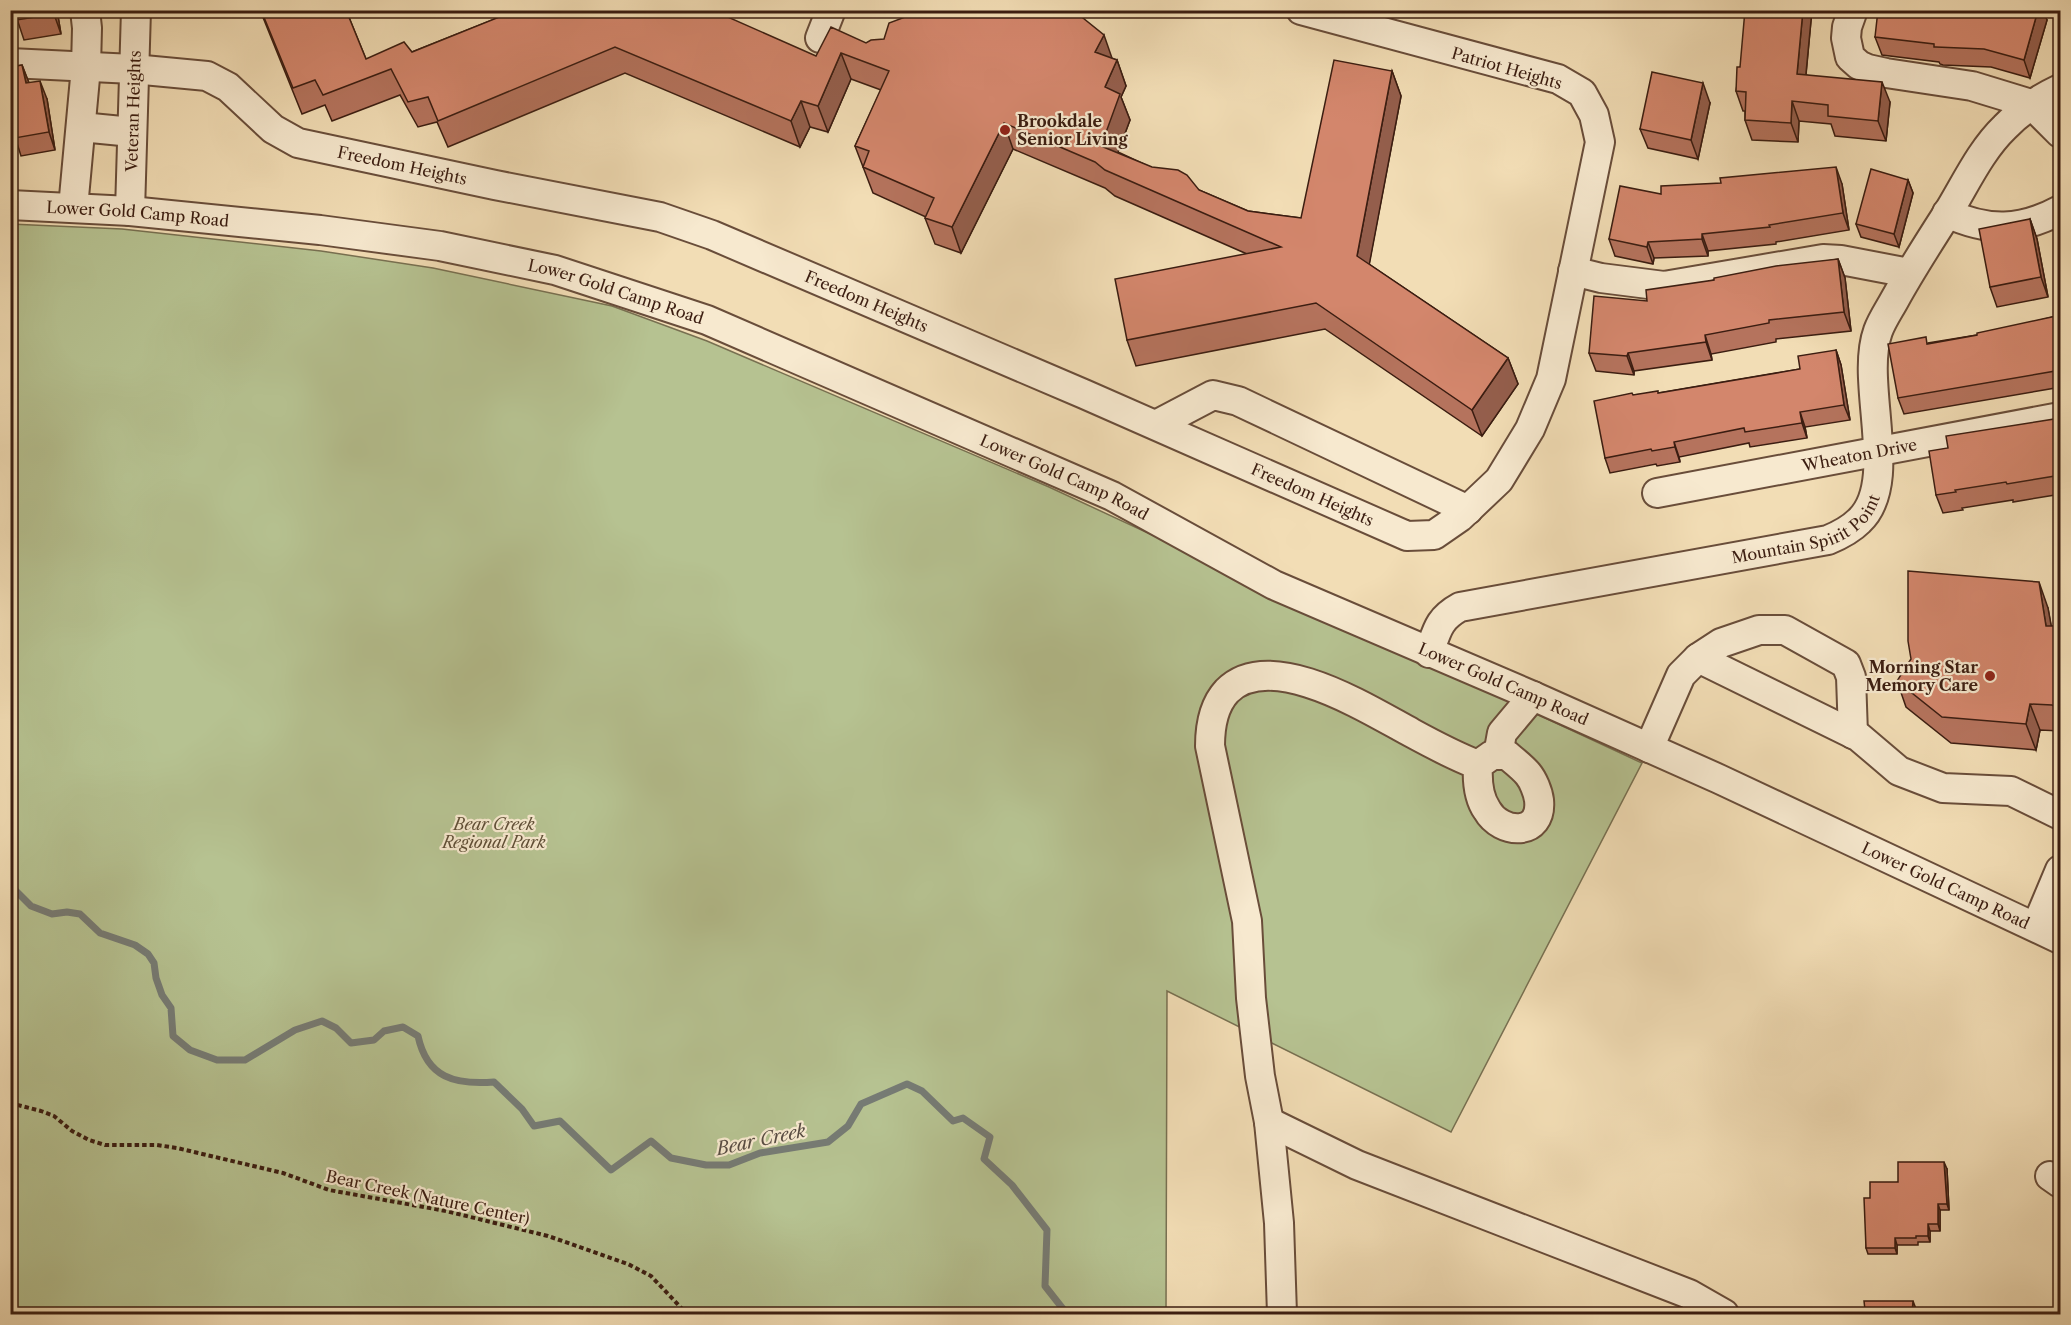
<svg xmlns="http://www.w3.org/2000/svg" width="2071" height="1325" viewBox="0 0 2071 1325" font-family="'Libre Caslon Text',serif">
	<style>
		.green { fill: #b6c291; stroke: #787051; stroke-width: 1.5 }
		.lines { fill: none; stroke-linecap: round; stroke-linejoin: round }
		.stream { stroke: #767b74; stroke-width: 7 }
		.minor-casing { stroke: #694d3a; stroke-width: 32 }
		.path { stroke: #3b1d11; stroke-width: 4; stroke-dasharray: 4.5 3; stroke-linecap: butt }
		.minor { stroke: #f7e9cf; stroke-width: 28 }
		.wall { fill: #b5735d; stroke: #3b1d11; stroke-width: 1.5 }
		.shaded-wall { fill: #945e4c; stroke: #3b1d11; stroke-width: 1.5 }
		.building { fill: #d3866c; stroke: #3b1d11; stroke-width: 1.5 }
		.poi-dot { fill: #8f2418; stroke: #f7e9cf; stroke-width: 2 }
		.labels { text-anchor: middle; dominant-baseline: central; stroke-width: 4.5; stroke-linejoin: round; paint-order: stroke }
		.street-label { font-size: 16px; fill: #3b1d11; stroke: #f7e9cf }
		.poi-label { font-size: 16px; font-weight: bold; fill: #3b1d11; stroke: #f7e9cf; text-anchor: start }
		.park-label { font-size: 16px; font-style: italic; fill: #604f37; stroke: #f7e9cf }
		.water-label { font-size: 18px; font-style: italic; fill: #584c43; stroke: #f7e9cf }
	</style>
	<rect width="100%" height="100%" fill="#f2ddb5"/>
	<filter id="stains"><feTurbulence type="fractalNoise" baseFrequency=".00333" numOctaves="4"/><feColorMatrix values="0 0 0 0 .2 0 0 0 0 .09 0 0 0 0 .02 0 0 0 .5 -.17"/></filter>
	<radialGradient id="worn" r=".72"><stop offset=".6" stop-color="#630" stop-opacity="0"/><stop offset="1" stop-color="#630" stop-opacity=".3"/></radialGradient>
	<path class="green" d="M10 224 122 229 321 251 433 268 612 306 707 341 1049 487 1642 763 1451 1132 1167 991 1166 1314H11Z"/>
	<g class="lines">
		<path class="stream" d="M10 885 31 906 52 914 67 912 80 914 100 933 135 945 148 954 154 963 156 978 162 995 171 1008 173 1036 190 1050 217 1060H245L295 1030 322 1021 336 1028 351 1043 374 1040 384 1031 403 1027 418 1036C427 1078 455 1085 494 1082L522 1109 534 1126 560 1121 611 1170 651 1141 671 1158 706 1165H729L760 1153 828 1142 848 1126 861 1104 907 1084 922 1091 953 1121 963 1118 990 1137 984 1159 1012 1185 1047 1230 1045 1286 1067 1314"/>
		<g class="minor-casing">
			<g id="minor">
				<path d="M1853 10 1847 27 1846 38 1850 57 1859 65 1868 69 1886 73 1972 86 2031 104 2060 133"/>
				<path d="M820 38 831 10"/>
				<path id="s1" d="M10 63 133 69 207 76 228 87 273 129 298 143 495 185 660 217 712 235 1084 394 1407 536 1434 535 1460 517 1499 480 1530 429 1551 379 1600 142 1594 115 1582 93 1558 79 1301 10"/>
				<path d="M81 127 132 132"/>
				<path id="s2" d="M10 205 130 211 320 230 440 246 555 270 707 320 1112 496 1274 585 1533 696 1719 779 2060 939"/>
				<path d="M73 208 86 67 87 28 85 10"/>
				<path id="s3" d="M130 211 136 10"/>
				<path d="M1947 213C1988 232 2021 231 2060 210"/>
				<path d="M1573 271 1601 278 1664 286 1823 259 1841 260 1909 273"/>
				<path d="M1156 425 1213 395 1238 401 1468 510"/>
				<path id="s4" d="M1657 493 2060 417"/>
				<path id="s5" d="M1429 653C1437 631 1438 619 1460 607L1828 540C1840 535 1850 530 1859 521 1901 482 1859 383 1878 331 1882 320 1889 310 1895 299 1911 270 1929 242 1947 214 1965 185 1980 151 2005 127 2021 110 2039 99 2060 89"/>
				<path d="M1698 658 1721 643 1759 630H1785L1846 664 1851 677 1853 734"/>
				<path d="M1649 748 1681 675 1698 658 1859 737 1899 771 1943 788 2011 791 2060 815"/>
				<path d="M1498 755 1502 733 1533 696"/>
				<path d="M2036 927 2060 870"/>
				<path d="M1269 1122 1357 1165 1689 1294 1724 1314"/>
				<path d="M2050 1176 2060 1183"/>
				<path d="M1282 1314 1279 1223 1269 1122 1260 1076 1251 998 1247 921 1210 746C1210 726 1213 706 1227 691 1271 647 1369 710 1412 733 1434 745 1455 756 1478 765L1492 755H1507C1514 761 1522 767 1528 774 1533 780 1538 792 1539 800 1543 837 1501 835 1487 810 1478 797 1477 781 1478 765"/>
			</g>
		</g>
		<path class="path" d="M10 1103 41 1111 54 1116 72 1131 89 1140 105 1145H157L177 1148 283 1173 329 1190 446 1211 548 1236 628 1264 651 1276 687 1314"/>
		<use href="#minor" class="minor"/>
	</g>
	<path class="wall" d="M10 10H57L61 34 24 40 18 22 10 24Z
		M260 10H346L366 59 412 52 517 10 816 56 866 43 1113 59 1117 60 1126 86 1121 97 1130 120 1118 152 1199 190 1248 211 1301 218 1392 71 1401 96 1369 264 1508 358 1518 384 1482 436 1325 329 1136 366 1127 340 1247 254 1115 196 1105 188 1013 149 961 253 935 244 925 218 926 217 873 193 855 146 881 90 851 79 828 132 810 127 800 147 625 73 448 147 437 122 418 127 400 95 332 121 325 105 302 114Z
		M1812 10 1806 75 1890 102 1886 141 1835 136 1831 124 1799 121 1798 142 1752 140 1745 120V111H1743L1736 91 1740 67Z
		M2047 20 2030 78 1991 67 1943 65 1940 64 1939 62 1882 55 1875 37Z
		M22 65 29 83 47 99 55 150 21 156 17 143 10 144V67Z
		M1710 103 1698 159 1648 148 1640 129Z
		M1908 180 1913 193 1899 247 1861 237 1856 224Z
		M1842 184 1849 230 1776 242V244L1708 251V256L1654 258 1653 264 1615 256 1609 239 1661 194Z
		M2030 219 2037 239 2048 297 1997 307 1990 287Z
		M1838 259 1845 278 1851 331 1776 339V342L1711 354 1712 360 1634 371V375L1596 371 1589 353 1647 301 1714 280Z
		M2061 315V387L1904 414 1898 398 1928 343 1977 335Z
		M1836 350 1841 365 1850 420 1805 427 1807 438 1750 447 1749 443 1679 457 1680 462 1657 466 1656 464 1610 473 1605 458 1633 395 1659 393 1800 369Z
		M2061 418V494L2013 502V500L1962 508 1963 510 1943 513 1936 495 1948 448Z
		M2048 608 2051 626H2061V731L2040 730 2036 750 1951 743 1906 707 1897 681Z
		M1947 1169 1949 1210H1940V1231H1930V1242H1918V1245H1897V1254H1868L1866 1248 1870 1198 1898 1182Z"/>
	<path class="shaded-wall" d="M53 10H57L61 34 54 14Z
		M1803 10H1812L1804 94 1797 74Z
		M2038 10H2043L2047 20 2030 78 2024 60Z
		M1104 35 1113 61 1095 52Z
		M841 53 851 79 828 132 818 106Z
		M1117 60 1126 86 1121 97 1130 120 1111 171 1101 146 1105 87Z
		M22 65 29 83H26Z
		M1392 71 1401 96 1366 282 1357 256Z
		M40 81 47 99 55 150 49 132Z
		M1882 82 1890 102 1886 141 1878 121Z
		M1703 83 1710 103 1698 159 1691 140Z
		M801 101 810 127 800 147 791 121Z
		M1792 101 1799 121 1798 142 1791 123Z
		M1004 123 1013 149 961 253 952 227Z
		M1836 167 1842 184 1849 230 1843 213Z
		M1908 180 1913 193 1899 247 1894 234Z
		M2030 219 2037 239 2048 297 2041 277Z
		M1702 234 1708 251V256L1702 239Z
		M1648 242 1654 258 1653 264 1647 247Z
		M1838 259 1845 278 1851 331 1844 312Z
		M1705 335 1711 354 1712 360 1706 342Z
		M1836 350 1841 365 1850 420 1844 405Z
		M1628 353 1634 371V375L1627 356Z
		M1508 358 1518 384 1482 436 1472 410Z
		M1800 412 1805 427 1807 438 1802 423Z
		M1674 442 1679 457 1680 462 1675 447Z
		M2039 582 2048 608 2056 652 2046 626Z
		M2030 704 2040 730 2036 750 2026 724Z
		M1944 1162 1947 1169 1949 1210 1947 1204Z
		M1938 1204 1940 1210V1231L1938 1224Z
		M1928 1224 1930 1231V1242L1928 1236Z
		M1895 1238 1897 1245V1254L1895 1248Z
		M1913 1301 1918 1314H1912Z"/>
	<path class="building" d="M16 10H53L54 14 17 20Z
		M261 10H346L366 59 404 42 412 52 517 10H712L816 56 831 27 866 43 871 40 884 39 889 23 908 16 909 10H1073L1104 35 1095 52 1117 60 1105 87 1120 94 1101 146 1152 167 1178 170 1187 175 1199 190 1248 211 1301 218 1334 60 1392 71 1357 256 1508 358 1472 410 1316 303 1127 340 1115 279 1281 247 1105 170 1095 162 1004 123 952 227 925 218 934 198 863 167 869 151 855 146 889 71 841 53 818 106 801 101 791 121 615 47 438 121 428 97 408 102 391 69 323 95 315 80 293 88Z
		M1745 10H1803L1797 74 1882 82 1878 121 1828 116V105L1792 101 1791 123 1745 120 1746 92 1736 91 1737 67H1740Z
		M1878 10H2038L2024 60 1984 49 1936 47H1934V44L1875 37Z
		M22 65 26 83 40 81 49 132 15 138 13 124 10 125V67Z
		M1652 72 1703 83 1691 140 1640 129Z
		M1836 167 1843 213 1769 225 1770 227 1702 234V239L1648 242 1647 247 1609 239 1620 186 1661 194V186L1721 183 1720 178Z
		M1871 169 1908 180 1894 234 1856 224Z
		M2030 219 2041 277 1990 287 1979 229Z
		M1838 259 1844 312 1769 320V323L1705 335 1706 342 1628 353 1627 356 1589 353 1594 296 1647 301 1646 290 1714 280V278L1776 266Z
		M2061 315V370L1898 398 1888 344 1926 337 1927 344 1977 335V333Z
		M1836 350 1844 405 1800 412 1802 423 1745 432 1744 428 1674 442 1675 447 1652 451 1651 449 1605 458 1594 401 1632 393 1633 395 1658 391V393L1800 369 1798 356Z
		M2061 418V475L2007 484 2006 482 1955 490 1956 492 1936 495 1929 451 1948 448 1946 436Z
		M1908 571 2039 582 2046 626H2061V710L2052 705 2030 704 2026 724 1942 717 1897 681 1911 659 1908 641Z
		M1898 1162H1944L1947 1204H1938V1224H1928V1236H1916V1238H1895V1248H1866L1864 1198H1870V1182H1898Z
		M1864 1301H1913L1912 1314H1821V1310H1865Z"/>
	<g class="poi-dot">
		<circle cx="1005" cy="130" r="6"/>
		<circle cx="1990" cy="676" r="6"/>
	</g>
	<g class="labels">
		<g class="street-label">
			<text transform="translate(1507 68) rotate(16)">Patriot Heights</text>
			<text stroke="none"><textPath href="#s3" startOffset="100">Veteran Heights</textPath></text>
			<text stroke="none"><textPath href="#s1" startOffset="418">Freedom Heights</textPath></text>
			<text stroke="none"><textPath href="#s2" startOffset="128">Lower Gold Camp Road</textPath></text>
			<text stroke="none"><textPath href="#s2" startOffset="614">Lower Gold Camp Road</textPath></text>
			<text stroke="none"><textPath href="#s1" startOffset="904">Freedom Heights</textPath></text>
			<text stroke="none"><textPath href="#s4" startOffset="206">Wheaton Drive</textPath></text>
			<text stroke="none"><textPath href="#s2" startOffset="1100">Lower Gold Camp Road</textPath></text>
			<text stroke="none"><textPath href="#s1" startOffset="1390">Freedom Heights</textPath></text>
			<text stroke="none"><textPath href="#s5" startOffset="416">Mountain Spirit Point</textPath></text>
			<text stroke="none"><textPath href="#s2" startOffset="1586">Lower Gold Camp Road</textPath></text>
			<text stroke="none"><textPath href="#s2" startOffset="2072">Lower Gold Camp Road</textPath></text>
			<text transform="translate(428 1197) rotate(12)">Bear Creek (Nature Center)</text>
		</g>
		<g class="poi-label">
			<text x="1017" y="121">Brookdale<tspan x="1017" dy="18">Senior Living</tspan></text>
			<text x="1978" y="667" text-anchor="end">Morning Star<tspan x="1978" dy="18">Memory Care</tspan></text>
		</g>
		<g class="park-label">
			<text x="494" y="824">Bear Creek<tspan x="494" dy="18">Regional Park</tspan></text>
		</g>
		<g class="water-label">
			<text transform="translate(761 1140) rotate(-12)">Bear Creek</text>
		</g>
	</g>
	<rect width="2071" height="1325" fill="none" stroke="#f2ddb5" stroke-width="36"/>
	<rect x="12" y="12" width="2047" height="1301" fill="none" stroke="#3b1d11" stroke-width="3"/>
	<rect x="18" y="18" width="2035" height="1289" fill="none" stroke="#3b1d11" stroke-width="1.5"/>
	<rect width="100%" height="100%" filter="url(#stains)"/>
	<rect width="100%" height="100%" fill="url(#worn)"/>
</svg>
